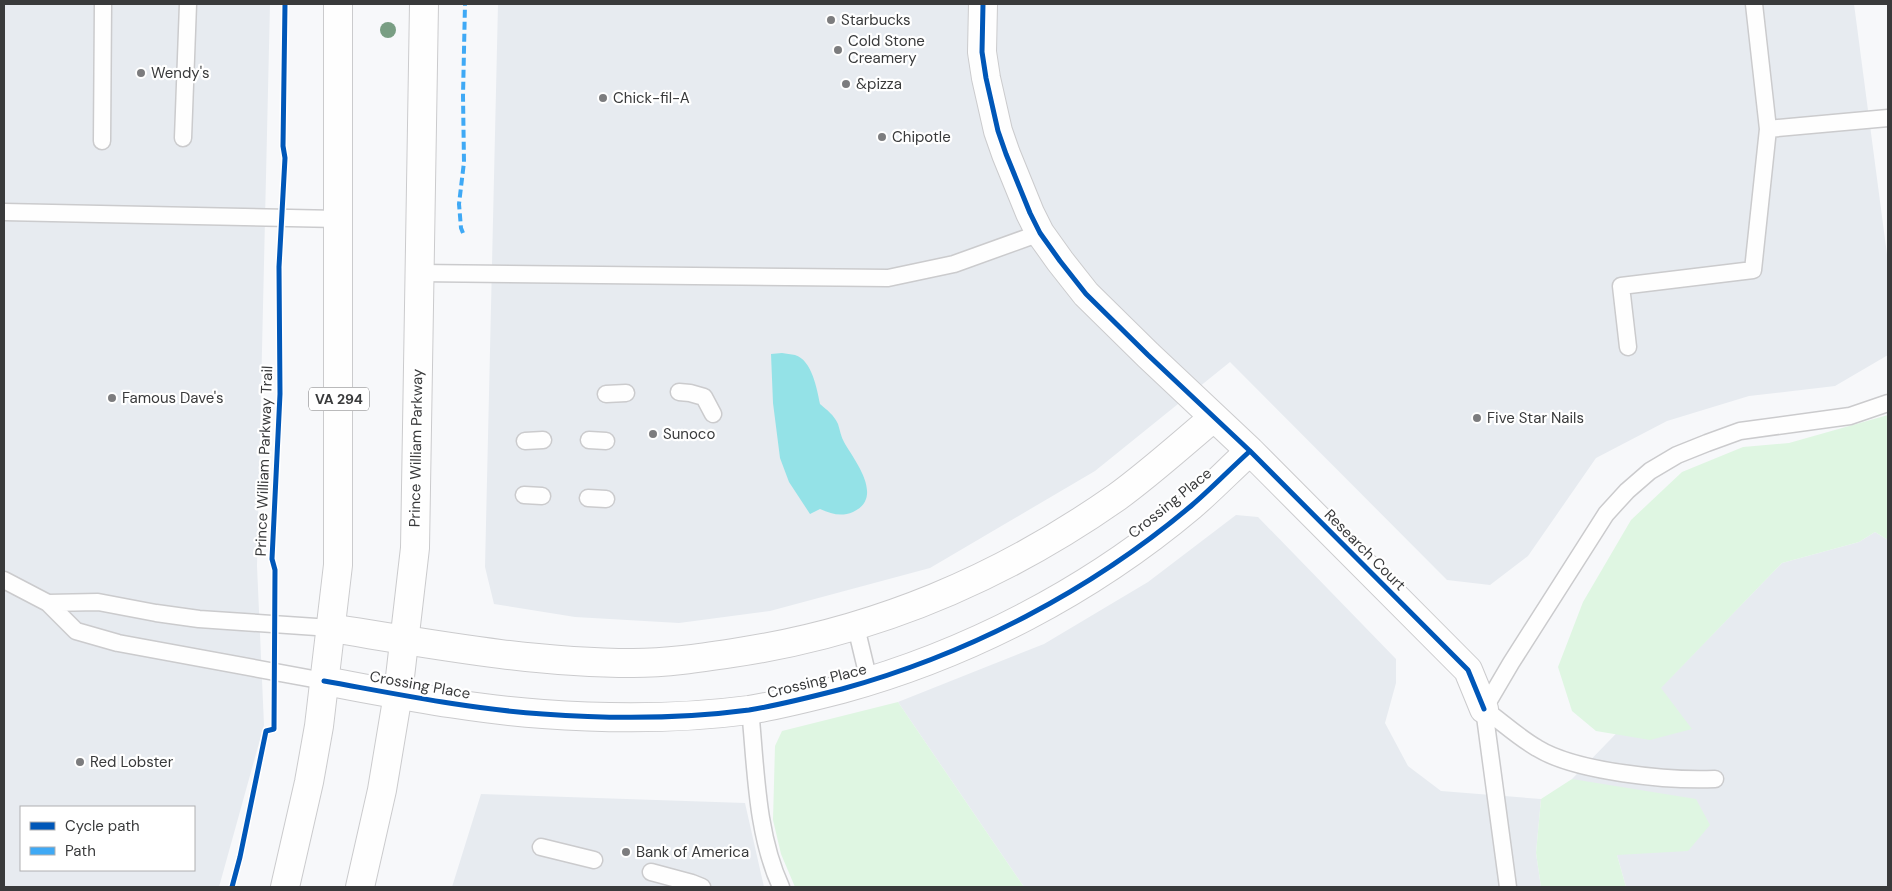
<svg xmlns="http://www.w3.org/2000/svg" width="1892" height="891" viewBox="0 0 1892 891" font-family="'DM Sans',sans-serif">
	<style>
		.built { fill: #e7ebf0; fill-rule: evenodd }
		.green { fill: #dff6e2 }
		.water { fill: #94e2e7 }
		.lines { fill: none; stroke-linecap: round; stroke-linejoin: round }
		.lane-casing { stroke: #cbcbcd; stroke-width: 19 }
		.street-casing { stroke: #cbcbcd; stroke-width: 30 }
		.highway-casing { stroke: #cbcbcd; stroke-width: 30 }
		.lane { stroke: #fefefe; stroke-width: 16 }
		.street { stroke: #fefefe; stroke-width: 28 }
		.highway { stroke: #fefefe; stroke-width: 28 }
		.quiet { stroke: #3fa9f5; stroke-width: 4; stroke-dasharray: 8 4; stroke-linecap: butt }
		.cycleway-casing { stroke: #fff; stroke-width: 8 }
		.cycleway { stroke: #0057b8; stroke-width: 5 }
		.tree { fill: #799e83 }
		.poi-dot { fill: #7c7c7e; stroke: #fff; stroke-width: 2 }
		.labels { text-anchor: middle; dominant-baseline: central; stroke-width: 4.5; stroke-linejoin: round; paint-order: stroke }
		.shield { fill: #fff; stroke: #747576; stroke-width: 1 }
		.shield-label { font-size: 14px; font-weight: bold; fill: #393a3b }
		.poi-label { font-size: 15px; fill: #393a3b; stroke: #fff; text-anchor: start }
		.street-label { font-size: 15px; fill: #393a3b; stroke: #fff }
	</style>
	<rect width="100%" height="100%" fill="#f7f8fa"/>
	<path class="built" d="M4 4H270L257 566 264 725 219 887H4ZM21 807H194V870H21Z
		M498 4H1854L1888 262V355L1835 386 1749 396 1667 421 1596 458 1528 556 1490 585 1447 580 1230 362 1095 471 930 568 770 611 679 623 575 617 494 604 485 567Z
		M1236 515 1258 517 1396 659V683L1385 723 1408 766 1441 791 1541 799 1536 853 1541 887H1024L898 702 1044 644 1148 582Z
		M1875 532 1888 540V887H1626L1617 855 1572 779 1782 563 1859 542Z
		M481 794 745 803 764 887H452Z"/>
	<path class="green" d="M1888 415V540L1875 532 1859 542 1782 563 1661 688 1692 729 1650 740 1596 731 1572 711 1558 667 1583 602 1631 520 1682 472 1743 447 1789 443Z
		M898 702 1024 887H795L781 854 773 820 775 746 782 731Z
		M1572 779 1696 799 1710 825 1688 851 1617 855 1626 887H1541L1536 853 1541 799Z"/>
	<path class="water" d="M782 353C786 354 791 354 795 355 812 360 817 389 820 404 827 410 834 415 838 424 840 430 841 437 844 442 854 460 885 497 853 512 841 517 832 514 820 509L810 514 789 482 780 458 773 403 771 354Z"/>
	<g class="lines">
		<g class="lane-casing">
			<path id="lane" d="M1768 129 1888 118
				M183 138 188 4
				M102 141 103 4
				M4 212 338 219
				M418 273 888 278 954 264 1040 233
				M1628 347 1621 286 1753 270 1768 129 1754 4
				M679 392 690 393 704 397 713 414
				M606 394 626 393
				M589 440 606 441
				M525 441 543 440
				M524 495 542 496
				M588 498 606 499
				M4 580 48 603 76 631 118 643 324 681
				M48 603 98 602 156 613 199 619 331 628
				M856 627 869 681
				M750 709C756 768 756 833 781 887
				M1484 709C1502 722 1518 737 1537 748 1576 772 1669 781 1715 779
				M541 847 594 860
				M651 872 692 883 702 887
				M1508 887 1484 709 1511 663 1606 514 1627 491 1650 471 1677 455 1707 443 1740 431 1850 416 1888 403"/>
		</g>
		<g class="street-casing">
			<path id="street" d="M983 4 982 52 986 78 998 131 1006 154 1030 213 1040 233 1060 261 1086 294 1148 355 1250 451 1468 670 1484 709
				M331 628C431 644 532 663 633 663 667 663 700 658 733 653 875 632 1000 579 1117 497 1150 473 1182 444 1213 418
				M324 681C397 694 469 709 543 714 611 719 681 719 749 710 780 705 811 697 842 689 969 654 1090 591 1191 506 1211 489 1230 469 1250 451"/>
		</g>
		<g class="highway-casing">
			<path id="highway" d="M285 887 309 782 319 726 338 565V4
				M360 887 382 790 398 694 415 548 424 4"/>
		</g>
		<use href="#lane" class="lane"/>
		<use href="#street" class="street"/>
		<use href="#highway" class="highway"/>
		<path class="quiet" d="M463 233 461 228 459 204 464 162 463 96 465 4"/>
		<g class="cycleway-casing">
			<path id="cycleway" d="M983 4 982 52 986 78 998 131 1006 154 1030 213 1040 233 1060 261 1086 294 1148 355 1250 451 1468 670 1484 709
				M324 681C397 694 469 709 543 714 611 719 681 719 749 710 780 705 811 697 842 689 969 654 1090 591 1191 506 1211 489 1230 469 1250 451
				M232 887 240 857 266 731 274 729 275 570 272 559 280 394 279 267 285 158 283 146 285 4"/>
		</g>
		<use href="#cycleway" class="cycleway"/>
	</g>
	<circle class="tree" cx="388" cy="30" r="8"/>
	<g class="poi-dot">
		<circle cx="831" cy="20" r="5"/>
		<circle cx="838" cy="50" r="5"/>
		<circle cx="141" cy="73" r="5"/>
		<circle cx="846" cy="84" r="5"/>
		<circle cx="603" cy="98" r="5"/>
		<circle cx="882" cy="137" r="5"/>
		<circle cx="112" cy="398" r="5"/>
		<circle cx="1477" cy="418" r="5"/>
		<circle cx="653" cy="434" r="5"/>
		<circle cx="80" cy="762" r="5"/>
		<circle cx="626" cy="852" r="5"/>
	</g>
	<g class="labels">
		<rect class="shield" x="309" y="387.5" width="60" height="23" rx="4"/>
		<g class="shield-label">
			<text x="339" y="399">VA 294</text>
		</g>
		<g class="poi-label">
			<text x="841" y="20">Starbucks</text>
			<text x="848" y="41">Cold Stone<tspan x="848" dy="17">Creamery</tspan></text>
			<text x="151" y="73">Wendy's</text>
			<text x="856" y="84">&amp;pizza</text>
			<text x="613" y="98">Chick-fil-A</text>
			<text x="892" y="137">Chipotle</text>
			<text x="122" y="398">Famous Dave's</text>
			<text x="1487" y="418">Five Star Nails</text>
			<text x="663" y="434">Sunoco</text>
			<text x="90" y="762">Red Lobster</text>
			<text x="636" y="852">Bank of America</text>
		</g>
		<g class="street-label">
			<text transform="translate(416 448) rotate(-89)">Prince William Parkway</text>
			<text transform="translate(264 461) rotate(-88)">Prince William Parkway Trail</text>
			<text transform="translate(1170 503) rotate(-39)">Crossing Place</text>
			<text transform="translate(1365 550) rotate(45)">Research Court</text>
			<text transform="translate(817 681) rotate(-14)">Crossing Place</text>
			<text transform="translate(420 685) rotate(10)">Crossing Place</text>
		</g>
	</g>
	<rect width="1892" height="891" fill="none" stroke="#393a3b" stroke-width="10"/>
	<rect x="20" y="806" width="175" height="65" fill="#ffffff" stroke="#b0b0b1"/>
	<rect x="30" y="822" width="25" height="8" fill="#0057b8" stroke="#b0b0b1"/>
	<text x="65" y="831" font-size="15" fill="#393a3b">Cycle path</text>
	<rect x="30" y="847" width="25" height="8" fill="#3fa9f5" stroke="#b0b0b1"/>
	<text x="65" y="856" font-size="15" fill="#393a3b">Path</text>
</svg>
